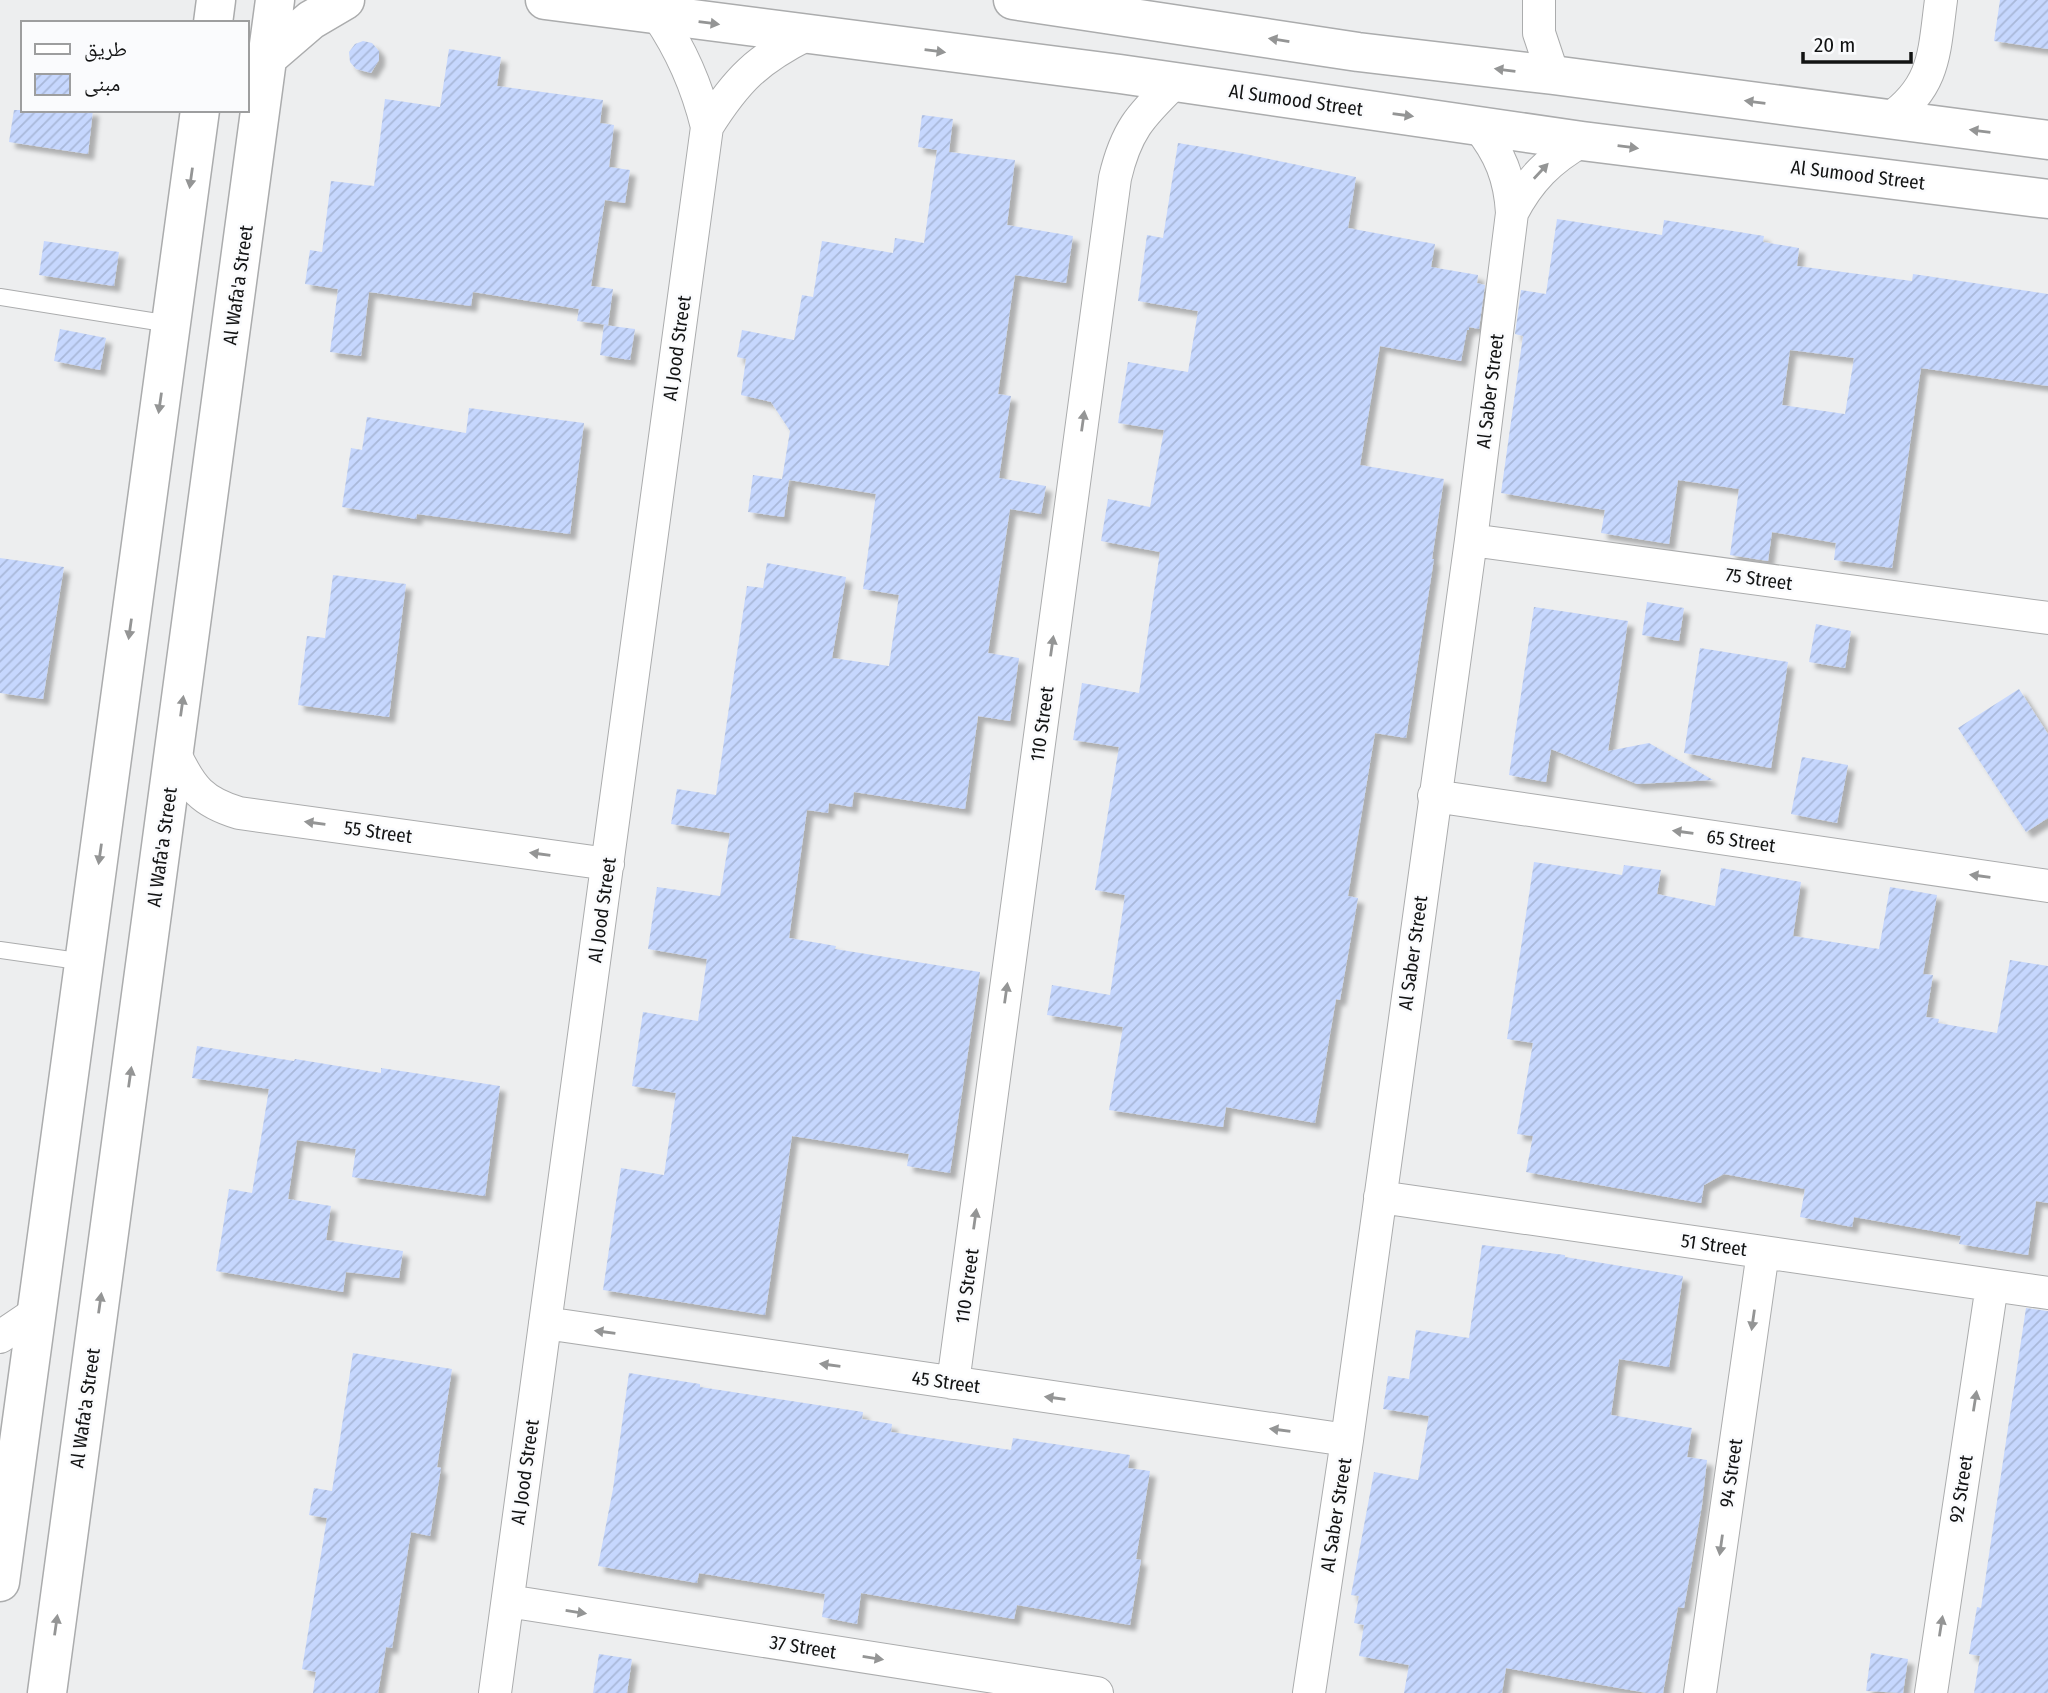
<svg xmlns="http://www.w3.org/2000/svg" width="2048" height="1693" viewBox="0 0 2048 1693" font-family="'Fira Sans Condensed','Noto Naskh Arabic',sans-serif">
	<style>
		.building { fill: url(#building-hatch); fill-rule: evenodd; filter: url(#shadow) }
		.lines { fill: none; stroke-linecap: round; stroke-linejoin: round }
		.lane-casing { stroke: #abacad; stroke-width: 18 }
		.street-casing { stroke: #abacad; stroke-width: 34 }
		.secondary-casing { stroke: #abacad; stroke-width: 41 }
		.lane { stroke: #fff; stroke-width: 16 }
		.street { stroke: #fff; stroke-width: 32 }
		.secondary { stroke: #fff; stroke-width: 38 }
		.oneway { fill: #949595 }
		.labels { text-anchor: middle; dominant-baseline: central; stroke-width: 5; stroke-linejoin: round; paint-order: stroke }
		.street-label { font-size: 19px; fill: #121313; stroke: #fafbfd }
	</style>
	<defs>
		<pattern id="building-hatch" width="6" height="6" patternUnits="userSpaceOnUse" patternTransform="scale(1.75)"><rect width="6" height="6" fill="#c6d7fe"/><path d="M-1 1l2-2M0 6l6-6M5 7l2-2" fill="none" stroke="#a9b8d9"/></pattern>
		<filter id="shadow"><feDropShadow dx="6" dy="6" stdDeviation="2" flood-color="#0004"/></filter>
	</defs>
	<rect width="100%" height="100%" fill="#edeeef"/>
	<path class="building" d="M2000 0H2048V49L1994 41Z
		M363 41 372 43 379 51V60L371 73 356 69 350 62 349 52 355 44Z
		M449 49 501 57 497 86 603 100 600 123 614 125 609 167 630 170 625 203 605 200 591 286 613 289 608 325 577 321 579 309 473 292 471 306 369 292 361 356 330 352 338 289 305 284 310 250 322 252 331 181 374 186 385 99 440 107Z
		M14 110H93L88 154 9 142Z
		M922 115 953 119 949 152 1015 160 1007 225 1073 236 1066 283 1015 275 998 394 1011 396 999 478 1046 486 1041 514 1010 509 988 653 1019 658 1010 721 978 716 965 809 854 792 852 807 829 803 828 813 807 810 789 938 836 946 835 949 980 972 950 1173 907 1166 909 1154 792 1136 765 1315 603 1290 621 1168 664 1175 676 1093 632 1086 643 1012 698 1021 707 959 648 949 657 887 720 896 730 833 671 824 677 789 716 795 747 586 763 588 767 563 846 577 832 658 889 666 899 595 863 589 876 494 789 480 784 517 748 512 753 475 782 479 790 431 771 402 741 395 746 359 737 357 742 330 794 340 802 295 813 297 822 241 893 253 895 238 924 243 937 150 918 147Z
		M1178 143 1245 154 1356 177 1348 228 1435 244 1431 267 1478 275 1477 283 1485 285 1479 329 1469 327V330H1467L1461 361 1380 346 1360 465 1444 479 1432 559H1434L1406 738 1375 733 1348 896 1358 898 1340 1000 1336 999 1315 1123 1226 1107 1223 1127 1109 1110 1123 1027 1047 1015 1052 985 1110 995 1125 895 1095 890 1119 747 1073 740 1082 683 1139 693 1160 552 1101 541 1108 499 1150 507 1164 430 1118 423 1128 362 1188 372 1198 311 1138 301 1147 235 1163 238Z
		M1557 219 1662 235 1664 220 1764 236 1763 242 1799 248 1797 266 1912 281 1913 274 2048 294V386L1921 368 1892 568 1834 560 1836 543 1772 532 1768 561 1730 555 1739 489 1678 480 1669 544 1601 533 1605 510 1501 493 1523 336 1515 334 1521 290 1546 294ZM1790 350 1854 358 1845 414 1782 405Z
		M44 241 119 252 114 286 39 275Z
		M604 325 635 329 630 360 600 355Z
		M60 329 106 338 100 370 54 361Z
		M469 408 584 423 570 534 417 514 416 519 342 507 351 448 362 450 367 417 466 433Z
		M0 558 64 567 43 699 0 693Z
		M333 575 406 584 389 717 298 705 307 636 325 638Z
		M1647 602 1684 608 1679 641 1642 635Z
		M1534 607 1628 621 1608 751 1649 743 1713 780 1637 784 1551 749 1546 782 1509 775Z
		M1816 624 1851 631 1845 668 1809 662Z
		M1700 648 1788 662 1771 768 1684 753Z
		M2019 689 2048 734V818L2026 832 1958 728Z
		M1802 757 1848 765 1837 823 1791 814Z
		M1534 862 1622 875 1624 865 1661 870 1657 894 1715 906 1721 868 1801 882 1793 936 1879 949 1890 887 1937 895 1923 974 1933 975 1926 1017 1939 1019 1938 1023 1997 1033 2010 960 2048 966V1203L2036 1201 2028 1255 1959 1244 1961 1236 1854 1217 1852 1227 1800 1217 1805 1189 1724 1174 1704 1185 1701 1203 1526 1172 1533 1136 1517 1134 1533 1043 1507 1039Z
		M197 1046 294 1061 295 1059 381 1073V1068L500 1086 485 1196 352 1177 356 1149 297 1140 288 1199 331 1206 326 1240 403 1251 399 1278 346 1272 343 1292 216 1271 229 1189 252 1193 269 1089 192 1078Z
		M1482 1245 1565 1255V1257L1683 1276 1669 1367 1619 1359 1611 1415 1692 1428 1687 1457 1707 1460 1702 1505 1684 1608 1678 1607 1663 1693H1647L1506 1668 1502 1693H1404L1409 1665 1359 1656 1364 1625 1354 1623 1359 1596 1351 1595 1374 1472 1418 1480 1429 1416 1383 1409 1388 1376 1409 1379 1416 1330 1469 1338Z
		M2026 1308 2048 1311V1693H1974L1980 1656 1969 1654 1977 1607 1981 1608Z
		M353 1353 452 1369 437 1467 441 1468 430 1536 411 1532 392 1648 386 1647 378 1693H313L316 1672 302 1669 327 1518 309 1515 314 1488 332 1491Z
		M629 1373 700 1384V1387L863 1412 862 1419 892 1424 891 1432 1011 1450 1013 1438 1130 1455 1128 1468 1150 1471 1136 1559 1141 1560 1130 1625 1017 1605 1014 1619 861 1593 857 1624 822 1617 825 1594 699 1573 697 1583 598 1566 613 1489Z
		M1871 1653 1908 1659 1903 1693 1866 1691Z
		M599 1654 632 1659 627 1693H593Z"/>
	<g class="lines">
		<g class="lane-casing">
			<path id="lane" d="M0 297 170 324
				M0 950 85 962"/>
		</g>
		<g class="street-casing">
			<path id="street" d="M1539 0V33L1553 75
				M1889 119C1936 86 1934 52 1941 0
				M707 127C737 79 758 59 808 34
				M1512 213C1529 180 1550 159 1582 141
				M1471 540 2048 618
				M175 754C191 788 202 802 239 813L608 864
				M1434 796 2048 886
				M1380 1197 2048 1293
				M545 1323 1347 1440
				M0 1337 37 1312
				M953 1383 1115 178C1126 131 1140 116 1174 83
				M508 1601 1097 1693
				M495 1693 707 127C697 86 682 51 658 16
				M1309 1693 1347 1440 1471 540 1512 213C1510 178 1500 153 1478 126
				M1700 1693 1763 1252
				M1931 1693 1992 1285"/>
		</g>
		<g class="secondary-casing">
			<path id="secondary" d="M545 0 1120 74 1582 141 2048 199
				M1013 0 1358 52 1553 75 2048 140
				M213 23 216 0
				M268 57 311 20 345 0
				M0 1582 200 110
				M47 1693 275 0"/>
		</g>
		<use href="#lane" class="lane"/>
		<use href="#street" class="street"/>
		<use href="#secondary" class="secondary"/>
	</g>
	<defs><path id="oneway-solid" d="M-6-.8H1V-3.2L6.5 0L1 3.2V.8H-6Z" transform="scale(1.75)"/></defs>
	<g class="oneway">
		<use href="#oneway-solid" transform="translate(709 23) rotate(7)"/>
		<use href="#oneway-solid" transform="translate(1279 40) rotate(-171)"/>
		<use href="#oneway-solid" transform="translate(935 51) rotate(7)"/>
		<use href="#oneway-solid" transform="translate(1505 70) rotate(-173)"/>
		<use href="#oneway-solid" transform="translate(1755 102) rotate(-173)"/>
		<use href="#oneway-solid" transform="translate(1403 115) rotate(8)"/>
		<use href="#oneway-solid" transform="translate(1980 131) rotate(-173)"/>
		<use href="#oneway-solid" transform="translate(1628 147) rotate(7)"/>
		<use href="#oneway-solid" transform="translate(1541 171) rotate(-47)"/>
		<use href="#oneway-solid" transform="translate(191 178) rotate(98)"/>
		<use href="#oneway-solid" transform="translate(160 403) rotate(98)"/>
		<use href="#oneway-solid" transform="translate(1083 421) rotate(-82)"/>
		<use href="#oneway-solid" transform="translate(130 629) rotate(98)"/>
		<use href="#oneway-solid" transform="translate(1052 646) rotate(-82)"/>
		<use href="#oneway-solid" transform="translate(182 706) rotate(-82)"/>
		<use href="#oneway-solid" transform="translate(315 823) rotate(-172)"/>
		<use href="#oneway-solid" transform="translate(1683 832) rotate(-172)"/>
		<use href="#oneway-solid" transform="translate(100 854) rotate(98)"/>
		<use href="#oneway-solid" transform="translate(540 854) rotate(-172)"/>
		<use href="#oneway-solid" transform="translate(1980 876) rotate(-172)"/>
		<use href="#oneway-solid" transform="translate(1006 993) rotate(-82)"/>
		<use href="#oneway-solid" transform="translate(130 1077) rotate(-82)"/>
		<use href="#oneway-solid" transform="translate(975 1219) rotate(-82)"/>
		<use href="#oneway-solid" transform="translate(100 1303) rotate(-82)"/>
		<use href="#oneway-solid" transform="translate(1753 1320) rotate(98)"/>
		<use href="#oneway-solid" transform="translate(605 1332) rotate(-172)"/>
		<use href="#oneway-solid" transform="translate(830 1365) rotate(-172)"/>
		<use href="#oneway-solid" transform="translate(1055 1398) rotate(-172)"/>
		<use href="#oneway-solid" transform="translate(1975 1401) rotate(-81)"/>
		<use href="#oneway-solid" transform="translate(1280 1430) rotate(-172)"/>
		<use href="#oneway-solid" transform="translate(1721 1545) rotate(98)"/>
		<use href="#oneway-solid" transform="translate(576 1612) rotate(9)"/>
		<use href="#oneway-solid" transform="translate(56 1625) rotate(-82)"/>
		<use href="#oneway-solid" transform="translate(1941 1626) rotate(-81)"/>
		<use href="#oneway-solid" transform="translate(873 1658) rotate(9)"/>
	</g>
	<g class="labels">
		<g class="street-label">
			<text transform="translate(1296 100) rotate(8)">Al Sumood Street</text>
			<text transform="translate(1858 175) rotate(7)">Al Sumood Street</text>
			<text transform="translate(238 285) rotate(-82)">Al Wafa'a Street</text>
			<text transform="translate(677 348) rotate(-82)">Al Jood Street</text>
			<text transform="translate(1490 391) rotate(-83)">Al Saber Street</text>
			<text transform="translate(1759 579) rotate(8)">75 Street</text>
			<text transform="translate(1042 724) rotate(-82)">110 Street</text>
			<text transform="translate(378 832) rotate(8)">55 Street</text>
			<text transform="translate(1741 841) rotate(8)">65 Street</text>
			<text transform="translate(162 847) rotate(-82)">Al Wafa'a Street</text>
			<text transform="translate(602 910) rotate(-82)">Al Jood Street</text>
			<text transform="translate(1413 953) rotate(-82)">Al Saber Street</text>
			<text transform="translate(1714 1245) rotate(8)">51 Street</text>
			<text transform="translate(967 1286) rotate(-82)">110 Street</text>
			<text transform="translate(946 1382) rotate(8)">45 Street</text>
			<text transform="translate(85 1408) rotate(-82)">Al Wafa'a Street</text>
			<text transform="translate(525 1472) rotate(-82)">Al Jood Street</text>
			<text transform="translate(1731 1473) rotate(-82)">94 Street</text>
			<text transform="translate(1961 1489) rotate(-81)">92 Street</text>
			<text transform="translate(1336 1515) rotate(-81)">Al Saber Street</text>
			<text transform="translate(803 1647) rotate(9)">37 Street</text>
		</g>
	</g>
	<rect x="21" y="21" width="228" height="91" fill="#fafbfd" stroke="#9d9e9f" stroke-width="2"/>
	<rect x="35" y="44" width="35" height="10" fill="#ffffff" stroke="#9d9e9f" stroke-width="2"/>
	<text x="84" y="56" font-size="21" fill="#121313">طريق</text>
	<rect x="35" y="74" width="35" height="21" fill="url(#building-hatch)" stroke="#9d9e9f" stroke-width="2"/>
	<text x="84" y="91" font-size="21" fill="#121313">مبنى</text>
	<path d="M1803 52v10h108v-10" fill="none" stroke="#121313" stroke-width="3.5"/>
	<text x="1814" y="52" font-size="21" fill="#121313" stroke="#fafbfd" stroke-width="5" paint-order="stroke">20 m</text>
</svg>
